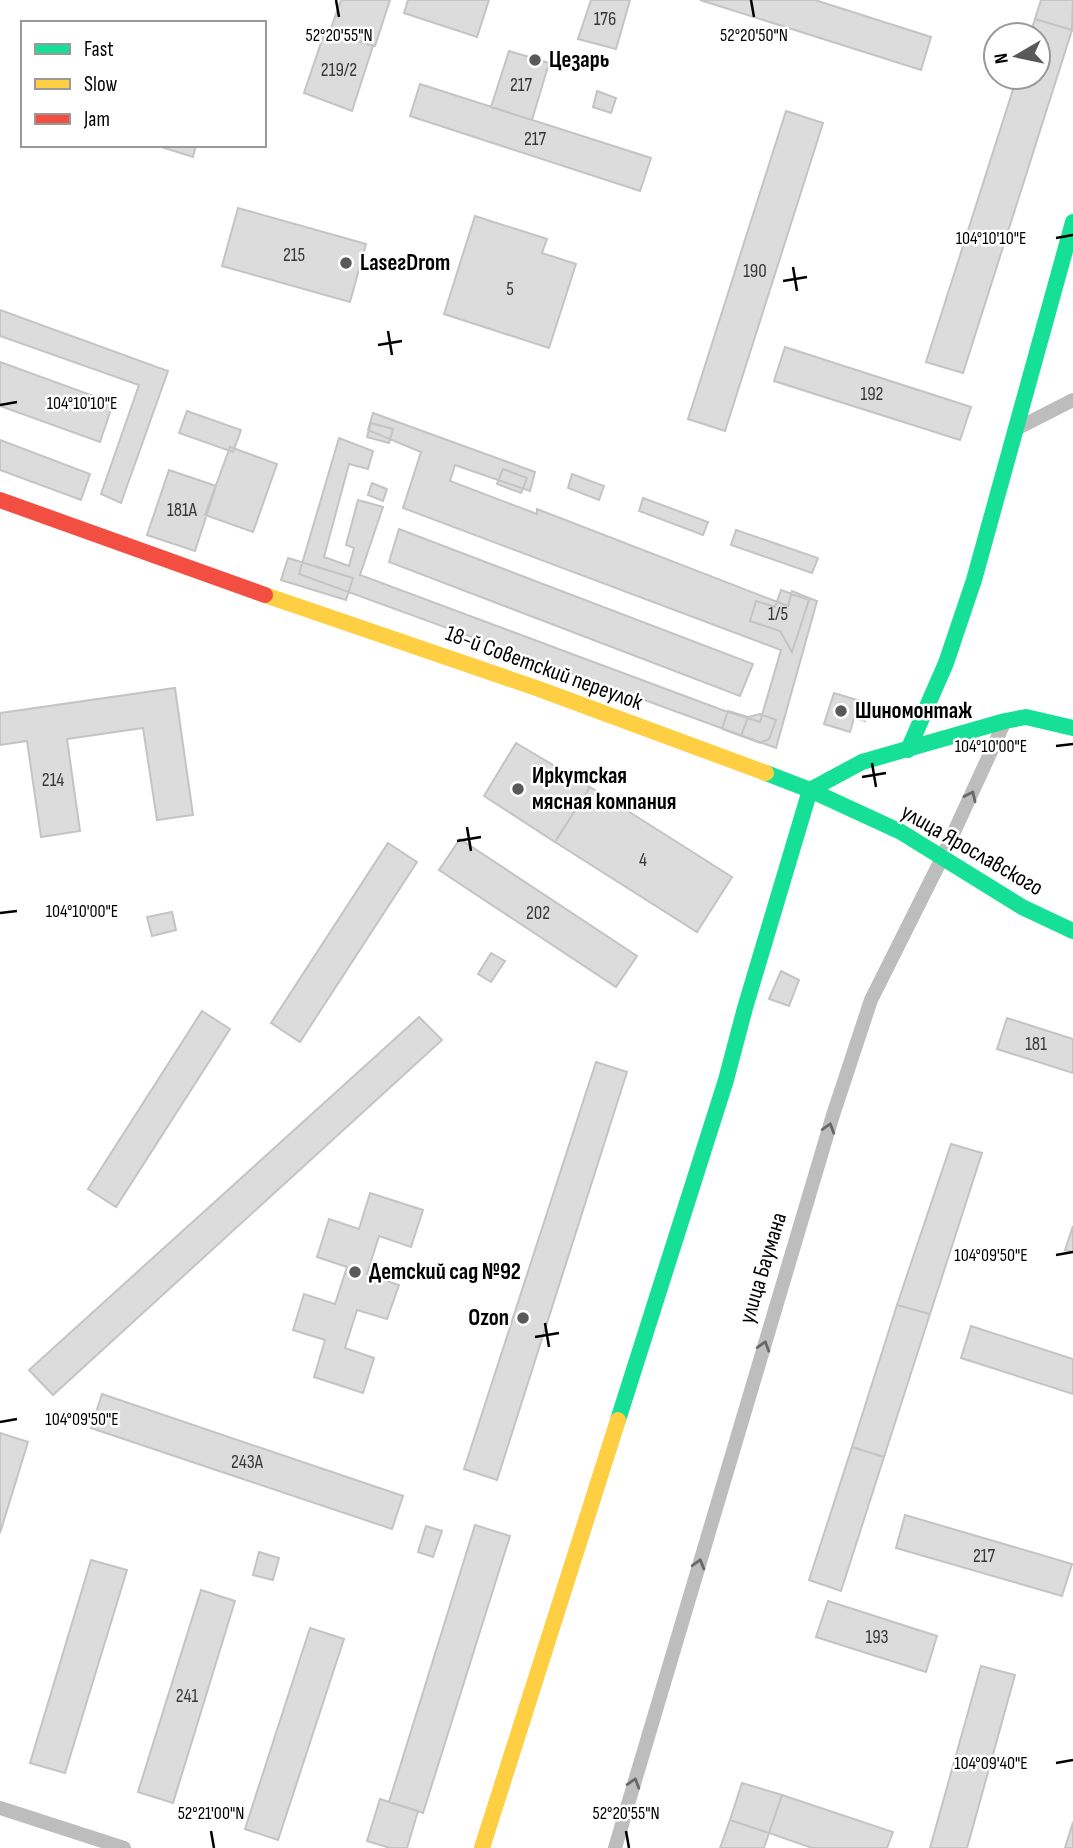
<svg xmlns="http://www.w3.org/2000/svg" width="1073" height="1848" viewBox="0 0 1073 1848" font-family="'Sofia Sans Condensed',sans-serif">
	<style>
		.building { fill: #dcdcdc; stroke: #c4c4c4; stroke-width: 2 }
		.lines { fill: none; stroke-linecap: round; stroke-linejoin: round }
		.street { stroke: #bdbdbd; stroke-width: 14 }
		.fast { stroke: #16e098; stroke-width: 16 }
		.slow { stroke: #ffcf43; stroke-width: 16 }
		.jam { stroke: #f24e42; stroke-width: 16 }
		.oneway { stroke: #686868 }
		.ticks { fill: none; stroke: #000; stroke-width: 2.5 }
		.poi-dot { fill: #595959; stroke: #fff; stroke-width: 2.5 }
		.labels { text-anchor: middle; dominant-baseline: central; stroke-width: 5; stroke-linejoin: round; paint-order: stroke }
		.number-label { font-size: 19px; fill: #373737 }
		.poi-label { font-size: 23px; font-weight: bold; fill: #000; stroke: #fff; text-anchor: start }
		.street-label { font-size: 23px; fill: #000; stroke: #fff }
		.ticks-label { font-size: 18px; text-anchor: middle; fill: #000; stroke: #fff; stroke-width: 5; stroke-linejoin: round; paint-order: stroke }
	</style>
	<rect width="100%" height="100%" fill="#fff"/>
	<path class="building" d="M341 0H390L375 46 330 31Z
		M408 0H489L477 37 404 13Z
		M591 0H630L616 49 578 39Z
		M700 0H815L931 37 921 70Z
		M1041 0H1073L1072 30 1035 19Z
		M1035 19 1072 30 963 373 926 362 1017 77H1038V35H1030Z
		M325 31 373 46 352 111 304 93Z
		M509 51 549 63 532 120 491 107Z
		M420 84 651 158 640 191 410 116Z
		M597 91 616 98 611 113 593 107Z
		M786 111 823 123 725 431 688 419Z
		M155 145H196L193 157Z
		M238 208 366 244 350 302 222 266Z
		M475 216 547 239 542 253 576 264 549 348 444 314Z
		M0 310 168 371 121 503 101 494 139 385 0 336Z
		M785 347 971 407 960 440 774 381Z
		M0 362 113 403 100 442 0 406Z
		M187 411 241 430 233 452 179 433Z
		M373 413 535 472 530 491 455 465 450 481 537 514V509L788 606 792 591 817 601 776 748 299 574 339 438 373 451 368 469 349 464 324 557 349 566 354 548 346 545 358 500 383 507 360 575 725 711 760 722 781 650 403 508 421 452 368 430Z
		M371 423 393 429 389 443 367 437Z
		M0 440 90 474 81 500 0 470Z
		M230 447 277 464 253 532 205 515Z
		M503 469 527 478 521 493 497 484Z
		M169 470 216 486 195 551 147 535Z
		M572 474 604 486 599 500 568 488Z
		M372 483 387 489 383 501 368 495Z
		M643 498 708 522 703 535 639 511Z
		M399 529 753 664 740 696 389 562Z
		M736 530 818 558 812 573 731 545Z
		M288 558 353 578 346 600 281 580Z
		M781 590 809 600 792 652 780 631 750 621 756 601 775 607Z
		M175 688 193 815 157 820 143 728 67 739 80 831 41 837 27 741 0 745V713Z
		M834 693 860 701 858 706 868 710 865 721 854 718 850 732 824 724Z
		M728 711 748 717 741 736 722 729Z
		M760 714 776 720 769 739 760 743 741 736 748 717Z
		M516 743 590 787 555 842 484 796Z
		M590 787 732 877 697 932 555 842Z
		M460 839 637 956 616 987 439 870Z
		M388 843 417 862 300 1042 271 1023Z
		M172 912 176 930 152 936 147 917Z
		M491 953 505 961 491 982 478 974Z
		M781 971 799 980 789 1006 769 999Z
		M202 1011 230 1029 116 1207 88 1189Z
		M419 1017 442 1040 53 1395 29 1370Z
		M1007 1018 1073 1039V1073L997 1049Z
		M596 1062 627 1072 497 1480 464 1469Z
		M951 1144 982 1153 930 1314 897 1305Z
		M370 1193 423 1210 411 1247 379 1236 367 1274 399 1285 387 1319 357 1310 345 1348 374 1358 363 1393 314 1377 325 1340 293 1330 304 1294 335 1304 347 1267 317 1257 329 1219 359 1229Z
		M1073 1226V1252L1065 1250Z
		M897 1305 930 1314 884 1457 852 1447Z
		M971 1326 1073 1359V1394L961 1358Z
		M102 1394 403 1496 392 1529 91 1428Z
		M0 1433 28 1442 0 1533Z
		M852 1447 884 1457 841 1591 809 1580Z
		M905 1515 1072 1564 1062 1596 896 1548Z
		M475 1525 510 1536 423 1813 389 1802Z
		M426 1526 442 1531 433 1557 418 1552Z
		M259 1552 279 1558 273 1580 253 1575Z
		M91 1560 127 1570 65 1773 30 1763Z
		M201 1590 235 1601 173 1803 138 1792Z
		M828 1601 937 1636 926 1672 816 1637Z
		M310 1628 344 1639 278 1840 245 1829Z
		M981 1666 1015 1675 967 1848H930Z
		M742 1783 782 1795 769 1833 730 1820Z
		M782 1795 893 1832 887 1848H812L769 1833Z
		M380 1799 418 1811 407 1848H390L367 1841Z
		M730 1820 769 1833 764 1848H720Z
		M1073 1822V1848H1065Z"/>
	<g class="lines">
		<path class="street" d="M1016 429 1073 400
			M0 1808 124 1848
			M615 1848 833 1115 871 1000 942 858 1005 721"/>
		<path class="fast" d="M908 750 946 663 974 580 1073 222
			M766 773 810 790 901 832 1022 907 1073 931
			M810 790 862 762 1005 721 1026 717 1073 728
			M618 1420 726 1080 745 1008 810 790"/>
		<path class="slow" d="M265 595 539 689 766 773
			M482 1848 618 1420"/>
		<path class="jam" d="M0 500 265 595"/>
	</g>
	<defs><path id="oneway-chevron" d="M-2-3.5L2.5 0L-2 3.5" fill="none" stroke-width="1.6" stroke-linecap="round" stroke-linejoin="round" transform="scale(1.75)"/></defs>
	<g class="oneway">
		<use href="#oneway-chevron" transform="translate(971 796) rotate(-65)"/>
		<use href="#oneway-chevron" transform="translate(829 1128) rotate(-73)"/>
		<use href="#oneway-chevron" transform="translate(764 1346) rotate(-73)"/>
		<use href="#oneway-chevron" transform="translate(699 1564) rotate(-74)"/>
		<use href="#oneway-chevron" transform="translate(634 1783) rotate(-73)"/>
	</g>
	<path class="ticks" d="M336 0 339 17M751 0 754 17M1056 238 1073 235M793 267 797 291M783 281 807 277M388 331 392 355M378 345 402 341M0 405 17 402M1056 746 1073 744M872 763 876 787M862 777 886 773M467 827 471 851M457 841 481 837M0 913 17 911M1056 1255 1073 1252M545 1323 549 1347M535 1337 559 1333M0 1422 17 1419M1056 1763 1073 1760M211 1831 214 1848M626 1831 629 1848"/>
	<g class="poi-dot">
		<circle cx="535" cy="60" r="7"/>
		<circle cx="346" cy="263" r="7"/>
		<circle cx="841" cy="711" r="7"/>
		<circle cx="518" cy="789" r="7"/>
		<circle cx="355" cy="1272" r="7"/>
		<circle cx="523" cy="1318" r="7"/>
	</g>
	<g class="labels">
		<g class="number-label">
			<text x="605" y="19">176</text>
			<text x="339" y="70">219/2</text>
			<text x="521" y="85">217</text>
			<text x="535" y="139">217</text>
			<text x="294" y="255">215</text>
			<text x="755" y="271">190</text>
			<text x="510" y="289">5</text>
			<text x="872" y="394">192</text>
			<text x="182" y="510">181А</text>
			<text x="778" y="614">1/5</text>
			<text x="53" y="780">214</text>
			<text x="643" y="860">4</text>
			<text x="538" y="913">202</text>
			<text x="1036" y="1044">181</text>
			<text x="247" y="1462">243А</text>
			<text x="984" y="1556">217</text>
			<text x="877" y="1637">193</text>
			<text x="187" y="1696">241</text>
		</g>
		<g class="poi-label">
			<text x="549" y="60">Цезарь</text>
			<text x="360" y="263">LaseгDrom</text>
			<text x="855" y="711">Шиномонтаж</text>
			<text x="532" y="776">Иркутская<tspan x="532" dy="26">мясная компания</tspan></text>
			<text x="369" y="1272">Детский сад №92</text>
			<text x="509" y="1318" text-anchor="end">Ozon</text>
		</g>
		<g class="street-label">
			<text transform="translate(544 668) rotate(20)">18-й Советский переулок</text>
			<text transform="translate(972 850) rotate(30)">улица Ярославского</text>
			<text transform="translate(763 1268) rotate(-73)">улица Баумана</text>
		</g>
	</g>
	<g class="ticks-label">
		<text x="339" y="41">52°20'55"N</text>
		<text x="754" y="41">52°20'50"N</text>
		<text x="991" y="244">104°10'10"E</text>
		<text x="82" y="409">104°10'10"E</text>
		<text x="991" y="752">104°10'00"E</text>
		<text x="82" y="917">104°10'00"E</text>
		<text x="991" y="1261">104°09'50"E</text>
		<text x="82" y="1425">104°09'50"E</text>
		<text x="991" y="1769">104°09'40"E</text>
		<text x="211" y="1819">52°21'00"N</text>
		<text x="626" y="1819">52°20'55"N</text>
	</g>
	<rect x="21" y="21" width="245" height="126" fill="#ffffff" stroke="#999999" stroke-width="2"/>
	<rect x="35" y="44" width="35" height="10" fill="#16e098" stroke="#999999" stroke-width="2"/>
	<text x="84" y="56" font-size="21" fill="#000000">Fast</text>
	<rect x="35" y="79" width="35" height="10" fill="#ffcf43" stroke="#999999" stroke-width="2"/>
	<text x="84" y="91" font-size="21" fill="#000000">Slow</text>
	<rect x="35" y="114" width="35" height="10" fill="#f24e42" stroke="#999999" stroke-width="2"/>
	<text x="84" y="126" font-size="21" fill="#000000">Jam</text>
	<g transform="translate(1017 56) rotate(261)"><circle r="33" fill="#ffffff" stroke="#999999" stroke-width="2"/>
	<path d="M0-5L12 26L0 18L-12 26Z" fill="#595959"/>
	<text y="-10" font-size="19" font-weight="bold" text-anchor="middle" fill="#000000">N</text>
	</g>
</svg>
